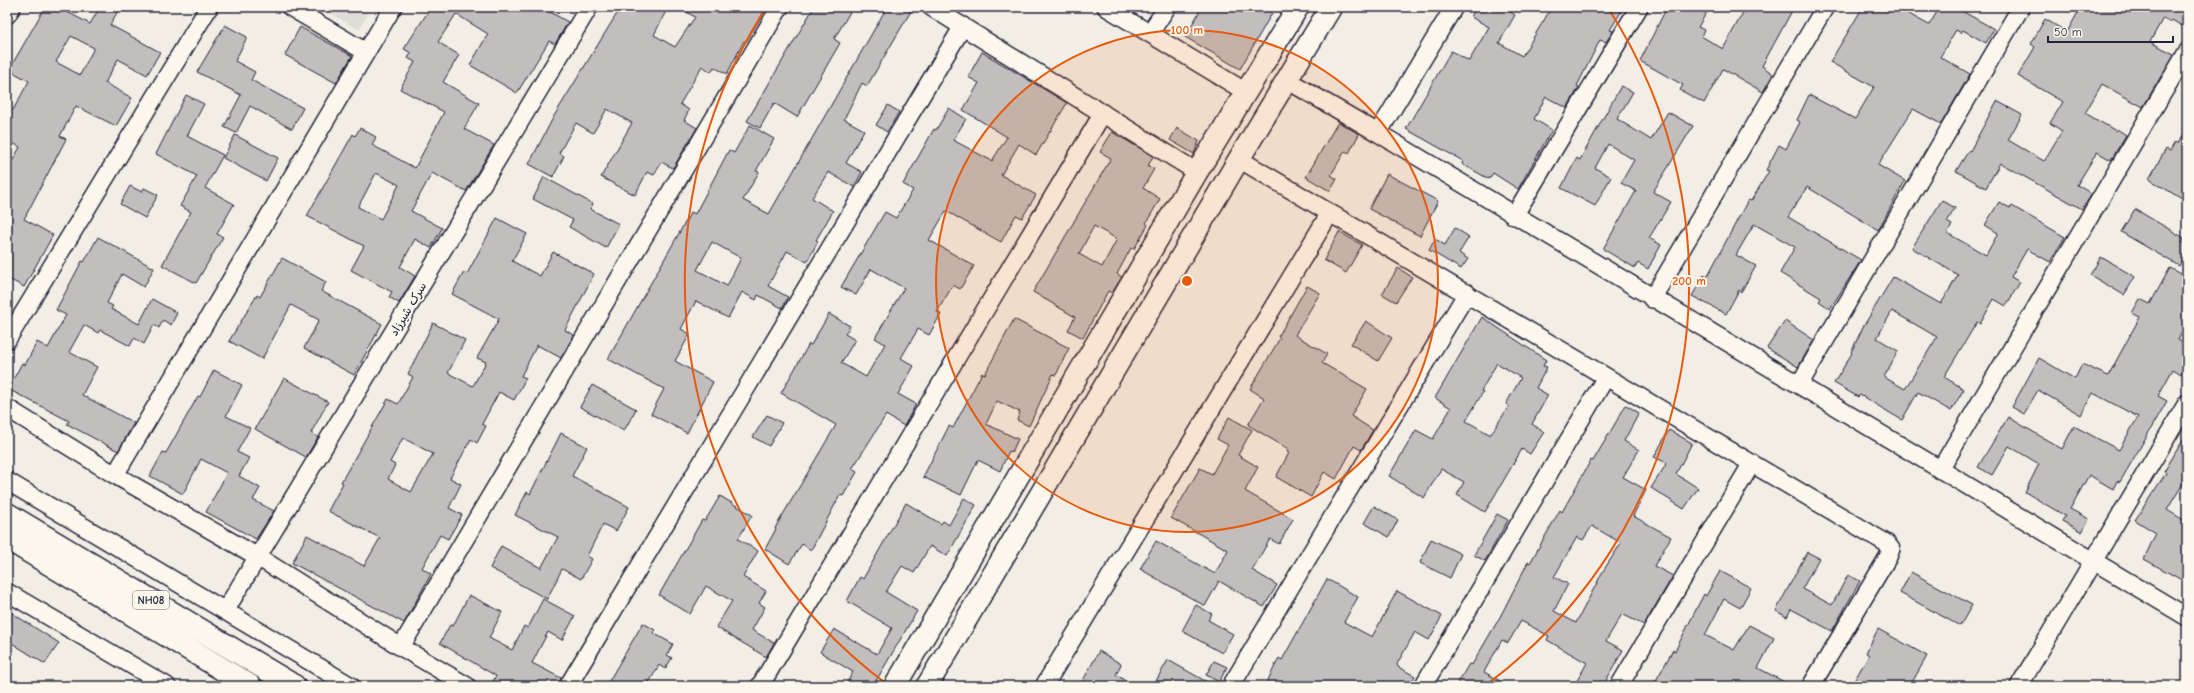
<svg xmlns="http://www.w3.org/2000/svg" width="2194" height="693" viewBox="0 0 2194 693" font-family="'Comic Neue','Playpen Sans Arabic',sans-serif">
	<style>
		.built { fill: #e0dcd6 }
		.building { fill: #c2bebe; stroke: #22223b; fill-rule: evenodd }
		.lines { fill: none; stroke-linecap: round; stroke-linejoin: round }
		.minor-casing { stroke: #22223b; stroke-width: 20 }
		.tertiary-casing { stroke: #22223b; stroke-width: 24 }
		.trunk-casing { stroke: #22223b; stroke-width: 25 }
		.minor { stroke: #fbf7ec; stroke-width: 17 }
		.tertiary { stroke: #fbf7ec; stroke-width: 21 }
		.trunk { stroke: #fbf7ec; stroke-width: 22 }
		.ring { fill: none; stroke: #e8590c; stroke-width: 2 }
		.labels { text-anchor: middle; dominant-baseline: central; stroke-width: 4; stroke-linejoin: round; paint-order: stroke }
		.shield { fill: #fbf7ec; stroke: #636270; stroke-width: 1 }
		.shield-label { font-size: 11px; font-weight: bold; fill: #22223b }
		.street-label { font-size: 12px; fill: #22223b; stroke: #fbf7ec }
		.centre { fill: #e8590c; stroke: #fbf7ec; stroke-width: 2 }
		.ring-label { font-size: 12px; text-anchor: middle; font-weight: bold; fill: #e8590c; stroke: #fbf7ec; stroke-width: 4; stroke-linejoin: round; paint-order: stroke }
	</style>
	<rect width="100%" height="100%" fill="#f2eee5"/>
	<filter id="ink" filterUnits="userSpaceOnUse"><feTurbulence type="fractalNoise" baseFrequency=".025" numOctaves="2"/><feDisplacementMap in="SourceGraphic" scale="8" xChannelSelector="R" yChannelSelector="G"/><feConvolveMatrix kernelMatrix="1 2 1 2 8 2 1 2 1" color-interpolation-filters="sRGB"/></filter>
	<g filter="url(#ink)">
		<path class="built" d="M320 7H372L359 30Z"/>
		<path class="building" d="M45 7H58L90 24 100 7H120L110 25 160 52 147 75 118 59 105 83 132 98 116 126 76 106 60 136 66 139 24 219 53 235 24 287 7 278V171L20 147 7 140V107L13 110 29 81 9 70ZM71 36 94 48 80 75 56 62Z
			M431 7H541L568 22 555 44 549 41 517 93 470 65 488 34 456 14 438 42 459 55 443 82 479 103 464 129 494 145 466 191 432 173 411 211 442 228 431 248 415 239 400 267 415 276 399 303 389 297 392 292 351 270 364 246 307 216 353 134 355 136 360 128 376 137 372 145 415 168 444 112 400 89 415 62 408 58 411 53 404 49ZM376 173 399 185 381 219 358 207Z
			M621 7H668L654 35 675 47 695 17 678 7H767L746 42 744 41 727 74 714 67 711 72 702 66 680 104 689 110 684 120 697 128 673 168 661 162 654 175 647 172 635 195 601 177 632 123 607 109 593 133 576 123 559 153 564 156 553 177 529 164 554 116Z
			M814 7H853L834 39 840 43 797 117 774 103 760 128 747 121Z
			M887 7H903L911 11 867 86 862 83 844 119 864 130 846 163 862 172 854 187 828 172 812 198 833 211 816 240 818 241 807 262 787 251 768 286 788 297 782 308 758 295 756 300 742 292 728 318 696 301 681 329 690 334 675 361 713 382 687 433 651 414 664 389 608 359 691 212 695 214 729 150 734 153 750 125 774 139 756 171 759 172 743 200 769 214ZM712 242 741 258 727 286 697 270Z
			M1202 7H1262L1272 13 1240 69 1185 37Z
			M1476 7H1512L1509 11 1515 15 1499 43 1522 56 1552 7H1624L1610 30 1613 31 1606 42 1600 40 1577 86 1579 87 1567 108 1546 97 1534 119 1552 130 1518 189 1493 173 1489 179 1462 164 1463 161 1406 129 1451 51 1469 61 1489 27 1471 17Z
			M1667 7H1710L1698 27 1704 30 1701 36 1723 49 1746 7H1794L1762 66 1773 74 1763 92 1723 69 1704 103 1680 90 1683 85 1640 61Z
			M1863 7H1896L1929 25 1940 7H1955L1994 29 1986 43 1963 30 1961 33 1956 30 1940 57 1970 74 1941 124 1913 109 1878 165 1905 181 1878 230 1807 187 1788 217 1861 260 1830 309 1819 301 1821 298 1780 273 1795 247 1754 224 1736 255 1756 266 1741 292 1739 290 1726 314 1692 296 1704 275 1707 277 1748 200 1751 201 1769 171 1766 170 1779 145 1786 149 1800 122 1797 120 1809 95 1855 119 1874 87 1830 62Z
			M2081 7H2187V29L2172 20 2170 22 2163 18 2150 42 2174 54 2143 107 2102 84 2085 113 2116 131 2117 129 2126 135 2111 160 2097 152 2077 185 2092 194 2082 209 2000 163 1986 188 1956 171 1969 150 1970 151 1997 101 2022 115 2008 140 2044 161 2062 131 2050 123 2063 102 2018 76 2035 47 2031 44 2045 19 2067 32Z
			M225 25 247 37 235 61 255 72 251 80 303 108 292 129 250 106 236 133 224 127 241 95 197 72Z
			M300 27 352 56 336 83 285 55Z
			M982 52 1067 103 1036 155 1019 144 1001 175 1036 195 1022 218 1016 215 1001 242 946 211 929 240 974 266 960 289 953 285 937 312 941 314 929 335 918 329 901 358 914 366 898 394 916 404 904 426 886 415 852 469 857 472 843 496 840 495 811 550 802 544 789 564 765 549 776 529 775 528 836 425 781 393 809 344 811 345 829 314 850 326 845 334 855 340 841 363 866 377 885 344 875 338 904 288 871 269 856 295 841 287 885 212 896 218 913 190 903 184 934 129 936 130 949 108 966 119 953 140 992 161 1007 137 963 110 979 83 968 77Z
			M1621 86 1633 92 1617 119 1651 140 1668 112 1693 126 1653 192 1671 202 1649 238 1661 245 1648 269 1638 263 1635 268 1603 249 1636 191 1621 183 1634 160 1608 144 1595 168 1611 177 1595 206 1561 188 1577 158 1580 160Z
			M186 95 204 104 187 136 223 155 205 188 234 204 217 234 223 237 196 283 162 265 191 212 180 206 197 176 156 154Z
			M888 105 899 112 887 132 876 125Z
			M1338 122 1359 134 1349 153 1345 151 1331 175 1337 179 1330 191 1306 177Z
			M2187 126V202L2149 179 2166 149 2170 151 2175 142 2178 144Z
			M1177 128 1199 141 1194 154 1170 140Z
			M1112 132 1153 156 1148 166 1154 169 1143 188 1160 199 1146 223 1148 225 1134 249 1131 248 1117 274 1122 277 1112 293 1108 291 1083 338 1068 330 1075 317 1033 292 1111 158 1100 152ZM1094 226 1117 239 1102 267 1079 254Z
			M235 135 278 158 266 181 223 158Z
			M1387 174 1438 201 1420 236 1369 209Z
			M544 177 593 204 590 209 619 224 606 248 569 227 573 220 533 199Z
			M130 186 142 192 144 188 158 195 145 218 120 204Z
			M1942 200 1955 208 1947 222 1952 225 1947 233 1986 255 1998 233 1985 225 1999 202 2010 208 2012 206 2065 237 2050 262 2027 249 2011 277 2020 282 2006 306 1994 299 1980 324 1977 322 1944 377 1964 389 1951 411 1918 392 1902 420 1860 395 1858 397 1834 383 1852 353 1851 352 1863 327 1893 277 1941 304 1958 275 1912 248ZM1892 311 1937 337 1905 389 1884 377 1898 351 1877 338Z
			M2135 209 2184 238 2182 242 2187 245V252L2179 266 2121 232Z
			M497 218 527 234 512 261 540 276 553 252 594 274 565 330 574 335 561 358 537 345 521 376 526 378 514 400 499 392 482 424 486 426 477 443 471 439 450 478 461 484 449 508 462 515 448 539 440 535 422 568 431 574 404 623 292 563 307 535 364 566 380 538 328 511 343 483 341 482 388 399 398 404 413 377 408 374 433 323 465 340 448 373 473 386 486 362 477 358 499 319 452 294 464 272 467 274ZM403 438 433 454 411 492 388 479 395 465 390 462Z
			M1455 228 1469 237 1459 253 1468 259 1461 269 1429 250 1435 239 1445 245Z
			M1339 232 1362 245 1346 273 1324 260Z
			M98 237 154 268 144 287 122 274 107 303 113 306 111 309 139 324 152 299 177 313 171 325 163 320 159 328 154 325 144 344 134 338 130 346 100 330 98 333 84 325 69 352 97 367 82 395 134 423 118 451 67 424 69 421 8 389 22 363 25 365 37 342 48 348 66 315 56 310 82 261 84 262Z
			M2101 257 2135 277 2124 295 2090 275Z
			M282 258 326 282 321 291 382 324 354 375 304 348 319 320 291 305 262 359 229 341 257 295 260 297Z
			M1398 268 1412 277 1396 302 1382 294Z
			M2170 268 2187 277V323L2178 340 2187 345V362L2181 374 2173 369 2158 396 2167 401 2120 482 2117 481 2113 489 2089 475 2070 509 2089 519 2082 532 2062 521 2065 516 2025 492 2039 464 2009 446 1992 475 1978 467 2008 417 2062 449 2074 426 2119 450 2138 417 2093 393 2081 415 2038 390 2024 414 2012 407 2039 358 2075 379 2082 364 2108 376 2140 317 2132 313 2140 299 2150 304Z
			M1307 286 1320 293 1295 335 1327 354 1322 363 1367 389 1351 416 1373 430 1361 450 1354 446 1336 479 1324 472 1311 497 1276 477 1289 453 1287 452 1288 449 1248 425 1264 398 1250 389 1280 338 1278 337Z
			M1482 317 1546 360 1543 366 1547 367 1536 388 1548 395 1532 424 1544 432 1530 454 1522 449 1485 512 1457 495 1464 482 1441 469 1424 498 1389 476 1416 430 1433 439 1451 408 1435 398ZM1497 363 1521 378 1506 404 1509 406 1491 434H1489L1466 421 1483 392 1481 391Z
			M1014 319 1069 348 1056 375 1053 374 1029 426 1017 420 1020 412 997 401 986 424 1018 439 1012 452 1009 451 1000 471 978 460 961 495 923 477 949 426 953 428 982 373 985 374Z
			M1366 321 1392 338 1378 361 1351 344Z
			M1785 321 1814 340 1798 367 1767 348Z
			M214 370 242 385 226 416 250 428 237 452 249 458 239 476 260 488 253 500 274 511 256 539 206 512 227 473 201 459 183 494 150 476 163 452 166 453 198 396 200 397Z
			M284 378 328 402 311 433 318 437 306 457 255 429Z
			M592 385 636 409 624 431 580 407Z
			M1626 405 1639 413 1624 441 1639 450 1623 477 1646 490 1633 516 1671 537 1654 566 1673 576 1644 625 1622 614 1606 641 1623 650 1603 686H1574L1587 663 1547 640 1549 636 1521 621 1508 643 1502 640 1484 672 1509 686H1456L1469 664 1472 665 1500 617 1528 562 1530 563 1560 510 1562 512 1591 460 1593 461ZM1592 526 1621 543 1602 573 1576 623 1554 611 1568 584 1554 577 1577 537 1583 540Z
			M767 415 782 423 769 446 753 437Z
			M1229 417 1252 430 1238 455 1258 467 1245 491 1293 519 1279 544 1270 539 1252 570 1277 585 1264 607 1219 581 1205 606 1140 569 1156 541 1215 574 1228 550 1171 518 1200 468 1212 474 1228 445 1217 439Z
			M1669 430 1692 443 1676 474 1698 488 1684 509 1651 488 1667 463 1654 457Z
			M561 433 587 447 572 476 629 507 616 531 603 524 587 556 592 559 581 579 562 569 547 599 490 568 501 546 541 568 558 537 515 515 527 492 530 494Z
			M2187 433V477L2167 510 2187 522V583L2144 559 2156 533 2135 520 2166 473 2164 472Z
			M720 496 752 515 738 539 758 551 743 577 766 591 759 603 765 607 752 630 774 643 766 657 716 627 732 601 706 586 690 614 659 595 702 520 705 521Z
			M964 498 976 505 947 556 930 546 914 573 902 566 886 592 917 611 873 686H845L853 672 820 652 834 629 877 654 892 628 847 601 860 577 863 579 906 503 941 524 943 521 949 525Z
			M1374 506 1398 520 1389 537 1364 523Z
			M1497 514 1508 520 1485 561 1474 555Z
			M1431 539 1461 554 1450 578 1420 563Z
			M1807 552 1819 558 1802 589 1832 605 1848 575 1860 581 1832 631 1791 609 1787 617 1776 611Z
			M1720 571 1751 588 1740 608 1724 599 1705 635 1734 650 1749 625 1774 638 1758 668 1792 686H1653L1673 650 1675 651 1704 594 1706 596Z
			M1911 572 1972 605 1960 626 1900 593Z
			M1327 579 1358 597 1344 622 1372 637 1397 591 1442 616 1429 640 1415 632 1397 664 1398 667 1415 676 1409 686H1265L1279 658 1282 660Z
			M469 595 502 612 489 638 512 650 524 626 528 628 543 599 575 616 562 640 548 632 532 663 561 678 558 686H503L493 681 496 676 440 643 450 625 453 626Z
			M1196 605 1212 614 1208 620 1233 634 1222 653 1182 631Z
			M7 610 59 643 45 664 7 640Z
			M643 623 655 630 653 633 673 644 667 655 672 658 665 669 659 665 647 686H606Z
			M1878 629 1927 656 1910 686H1851L1869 655 1866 653Z
			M1099 651 1121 664 1116 675 1136 686H1080Z
			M1168 660 1214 686H1153Z
			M1214 661 1227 667 1219 682 1206 675Z"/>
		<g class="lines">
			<g class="minor-casing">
				<path id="minor" d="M290 7 366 52
					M931 7 1197 172
					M1106 7 1246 92
					M7 15 12 7
					M1150 33 1167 7
					M1287 80 1378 133 1454 7
					M1378 133 2187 617
					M1239 159 1886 543 1891 549 1888 557 1811 686
					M1514 216 1639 7
					M1652 299 1825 7
					M7 340 209 7
					M1799 385 2021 7
					M7 408 115 475 258 557 401 647 467 686
					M1940 470 2187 52
					M115 475 393 7
					M7 481 351 686
					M7 592 167 686
					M225 611 589 7
					M401 647 780 7
					M568 686 963 26
					M760 686 1103 113
					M1044 686 1330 213
					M1231 686 1467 293
					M1423 686 1606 377
					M1619 686 1752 463
					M2019 686 2187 403"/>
			</g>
			<g class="tertiary-casing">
				<path id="tertiary" d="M895 686 1197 172 1298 7
					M927 686 1239 159 1331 7"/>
			</g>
			<g class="trunk-casing">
				<path id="trunk" d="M7 514 294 686
					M7 538 250 686"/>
			</g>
			<use href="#minor" class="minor"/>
			<use href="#tertiary" class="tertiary"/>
			<use href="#trunk" class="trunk"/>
		</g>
	</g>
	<circle cx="1187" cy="281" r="251" fill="#e8590c" fill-opacity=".12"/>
	<g class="ring">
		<circle cx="1187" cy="281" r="251"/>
		<path d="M888 685A502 502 0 0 1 766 8M1608 8A502 502 0 0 1 1486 685"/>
	</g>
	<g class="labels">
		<rect class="shield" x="133" y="591" width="36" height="18" rx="3"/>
		<g class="shield-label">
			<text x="151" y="600">NH08</text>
		</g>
		<g class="street-label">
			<text transform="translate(408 309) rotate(-59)">سرک شیرزاد</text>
		</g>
	</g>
	<circle cx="1187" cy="281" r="6" class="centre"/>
	<g class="ring-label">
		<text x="1187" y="34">100 m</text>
		<text x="1689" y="285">200 m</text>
	</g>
	<rect width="2194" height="693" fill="none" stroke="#fbf7ec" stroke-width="24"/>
	<rect x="12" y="12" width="2170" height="669" fill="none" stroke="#22223b" stroke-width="1.5" filter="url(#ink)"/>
	<path d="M2048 36v6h125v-6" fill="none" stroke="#22223b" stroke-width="2"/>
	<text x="2054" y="36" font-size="12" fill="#22223b" stroke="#fbf7ec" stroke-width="3" paint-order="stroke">50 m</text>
</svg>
